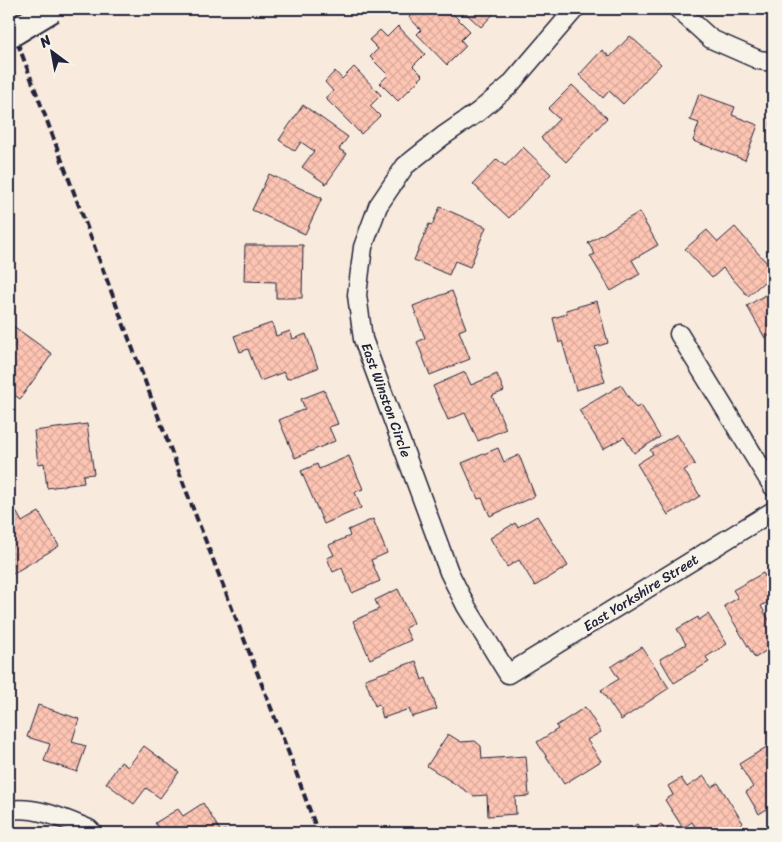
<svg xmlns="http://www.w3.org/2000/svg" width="782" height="842" viewBox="0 0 782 842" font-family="Sriracha,sans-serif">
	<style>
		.building { fill: url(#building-cross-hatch); stroke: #22223b }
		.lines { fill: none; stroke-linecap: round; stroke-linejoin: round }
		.street-casing { stroke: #22223b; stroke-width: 21 }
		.street { stroke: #f7f3e8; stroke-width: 18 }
		.rail { stroke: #22223b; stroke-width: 4; stroke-dasharray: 8 4; stroke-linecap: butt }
		.secondary-bridge-casing { stroke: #22223b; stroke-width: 29; stroke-linecap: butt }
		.secondary-bridge { stroke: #f7f3e8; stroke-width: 25 }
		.labels { text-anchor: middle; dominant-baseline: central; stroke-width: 5; stroke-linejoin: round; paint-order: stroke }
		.street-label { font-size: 14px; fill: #22223b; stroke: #f7f3e8 }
	</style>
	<defs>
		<pattern id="building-cross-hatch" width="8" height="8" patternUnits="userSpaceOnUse" patternTransform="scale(1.25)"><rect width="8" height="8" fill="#fec5b3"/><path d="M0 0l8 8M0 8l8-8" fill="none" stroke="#d9a99b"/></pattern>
	</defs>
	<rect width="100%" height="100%" fill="#f8eadd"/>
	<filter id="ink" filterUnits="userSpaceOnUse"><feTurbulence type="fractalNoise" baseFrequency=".02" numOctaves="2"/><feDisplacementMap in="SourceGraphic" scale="10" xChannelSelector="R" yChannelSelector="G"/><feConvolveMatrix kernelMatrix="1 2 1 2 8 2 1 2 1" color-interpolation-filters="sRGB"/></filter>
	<g filter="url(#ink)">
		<path class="building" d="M418 9H448L470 31 461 40 466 46 447 65 417 34 421 30 409 17Z
			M461 9H498L481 27Z
			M398 26 425 54 413 66 423 76 398 101 380 83 388 75 370 57 378 49 369 40 380 30 387 37Z
			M630 36 661 64 623 104 609 91 603 98 579 75 602 50 610 57Z
			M354 67 381 95 370 106 380 116 361 134 325 98 333 91 325 82 335 71 342 79Z
			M572 85 607 118 566 162 541 138 559 119 548 109Z
			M699 94 735 107 732 115 758 125 745 160 693 141 699 123 690 120Z
			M303 105 348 137 339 149 347 154 326 184 302 167 314 151 301 142 295 151 279 140Z
			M771 119H773V149H770Z
			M523 147 551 174 509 218 473 184 497 159 505 166Z
			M269 174 322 198 305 234 252 210Z
			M440 207 486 227 470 267 455 261 449 275 414 260 429 224 432 225Z
			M639 212 658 245 632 260 640 274 611 291 590 256 595 254 588 243Z
			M735 227 773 270V274L748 296 723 268 712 278 685 249 707 230 718 242Z
			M245 245H303L302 298H276V282L244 281Z
			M773 290V333L765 338 747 306Z
			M452 291 466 328 459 331 470 359 430 375 417 342 425 338 413 306Z
			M597 301 608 343 595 347 605 382 576 390 562 341 559 343 553 318 567 314 566 310Z
			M9 323 52 354 20 399 9 391Z
			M272 323 276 336 290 331 293 339 306 334 318 368 287 379 284 372 260 381 248 349 240 352 234 336Z
			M465 372 471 385 497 374 504 391 492 396 506 429 478 441 465 413 448 420 433 386Z
			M621 385 636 408 641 405 660 437 634 453 624 437 603 449 579 410Z
			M324 390 338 424 329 427 335 441 295 458 279 420 305 409 301 399Z
			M87 424 94 474 83 475 84 483 47 488 44 463 38 464 34 431Z
			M677 434 695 464 684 470 700 496 668 515 637 464 653 454 650 450Z
			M498 448 504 462 519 455 535 496 490 516 482 498 478 499 462 463Z
			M349 456 363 489 355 492 361 508 324 524 301 471 317 464 319 469Z
			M12 504 22 522 39 512 59 546 9 576V506Z
			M537 516 568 566 535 586 519 560 507 567 490 538 515 523 518 527Z
			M373 519 387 553 371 560 380 581 352 593 342 568 333 572 327 558 334 555 329 545 350 536 348 530Z
			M763 573 773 590V599L761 606 769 620 773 618V646L755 658 724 606 738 598 733 590Z
			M398 589 414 623 405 628 411 640 370 659 353 621 379 609 375 600Z
			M708 614 727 644 706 657 709 662 674 683 660 659 686 644 677 629 698 617 699 620Z
			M642 647 669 688 621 720 601 690 619 679 611 667Z
			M416 661 422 680 426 678 437 709 412 717 409 709 383 718 379 704 375 706 365 679Z
			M38 705 79 719 72 742 86 746 77 772 44 761 50 744 27 737Z
			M585 707 601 732 587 740 601 761 564 784 537 742 558 729 556 726Z
			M448 734 461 742 475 741 481 746 482 759 526 756 529 796 515 797 516 814 488 816 487 795 474 796 427 766Z
			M773 743V805L759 814 746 792 753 787 739 764Z
			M144 746 179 772 160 798 146 788 134 804 106 783 121 762 128 767Z
			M704 776 711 787 718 783 743 823 728 833H708L705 829 699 833 692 822 683 828 665 800 673 795 668 786 681 778 687 787Z
			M203 803 221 832 225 830 227 833H162L155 823 178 809 183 816Z
			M637 824 642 833H625L624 832Z
			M661 824 667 833H647Z"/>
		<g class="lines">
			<g class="street-casing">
				<path id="street" d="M575 9 509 86 478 112 443 136 405 166 378 206 363 247 357 295 363 339 449 572 466 606 508 674 773 511
					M678 9 711 39 759 60 773 62
					M679 334 773 487
					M9 810C37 806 64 819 89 829L93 833"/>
			</g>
			<use href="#street" class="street"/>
			<path class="rail" d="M9 20 192 506 293 764 318 833"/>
			<g class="secondary-bridge-casing">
				<path id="secondary-bridge" d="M9 35 52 9"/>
			</g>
			<use href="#secondary-bridge" class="secondary-bridge"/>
		</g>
	</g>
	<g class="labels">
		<g class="street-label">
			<text transform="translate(386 400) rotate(70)">East Winston Circle</text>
			<text transform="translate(641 593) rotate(-32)">East Yorkshire Street</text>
		</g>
	</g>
	<rect width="782" height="842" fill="none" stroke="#f7f3e8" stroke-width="30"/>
	<rect x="15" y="15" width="752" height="812" fill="none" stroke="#22223b" stroke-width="2" filter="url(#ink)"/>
	<g transform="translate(52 52) rotate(328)" stroke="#f7f3e8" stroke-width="4" paint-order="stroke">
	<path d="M0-4L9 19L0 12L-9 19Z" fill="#22223b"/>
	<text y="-8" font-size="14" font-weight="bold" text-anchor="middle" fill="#22223b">N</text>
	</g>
</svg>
